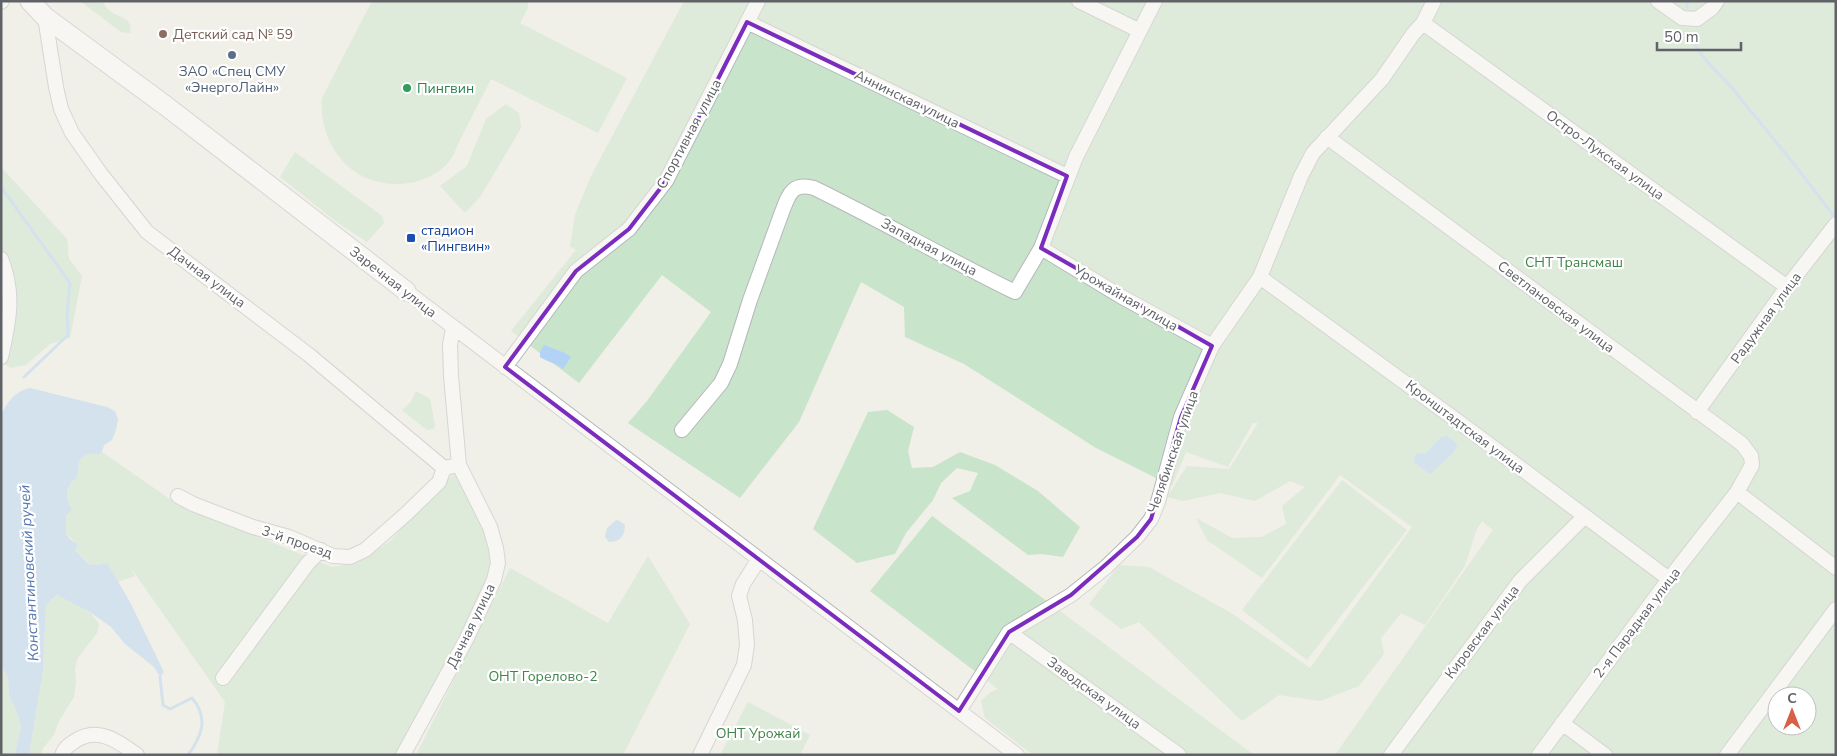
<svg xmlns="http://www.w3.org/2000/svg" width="1837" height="756" viewBox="0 0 1837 756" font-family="'Nunito Sans',sans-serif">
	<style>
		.green { fill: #c8e4cb; fill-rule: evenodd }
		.water { fill: #b2d2f6 }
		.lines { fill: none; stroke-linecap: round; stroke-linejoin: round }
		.stream { stroke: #b2d2f6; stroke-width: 3 }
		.street-casing { stroke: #b5b7bb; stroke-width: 16 }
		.secondary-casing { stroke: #b7b9be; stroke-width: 21 }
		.street { stroke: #fff; stroke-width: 14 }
		.secondary { stroke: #fff; stroke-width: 19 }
		.marked { fill: none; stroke: #7b2cbf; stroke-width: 4; stroke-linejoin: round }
		.education-dot { fill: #8d6e63; stroke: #fff; stroke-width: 2 }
		.service-dot { fill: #5c6f8a; stroke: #fff; stroke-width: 2 }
		.leisure-dot { fill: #2e9e5b; stroke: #fff; stroke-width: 2 }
		.transit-dot { fill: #1a4fb4; stroke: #fff; stroke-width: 2 }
		.labels { text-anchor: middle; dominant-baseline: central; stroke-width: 4.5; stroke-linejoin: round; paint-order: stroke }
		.education-label { font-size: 14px; fill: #785e54; stroke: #fff; text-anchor: start }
		.service-label { font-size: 14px; fill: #4e5e75; stroke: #fff }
		.leisure-label { font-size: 14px; fill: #27864d; stroke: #fff; text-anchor: start }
		.street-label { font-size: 14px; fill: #606267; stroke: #fff }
		.transit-label { font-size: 14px; fill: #164399; stroke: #fff; text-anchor: start }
		.park-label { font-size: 14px; fill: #41844b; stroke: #fff }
		.water-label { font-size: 15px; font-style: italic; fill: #5477af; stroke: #fff }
	</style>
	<rect width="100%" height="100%" fill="#f0efe8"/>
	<path class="green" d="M80 1H102C104 4 107 9 110 11 120 19 133 17 130 33L121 32Z
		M372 1H528V8L520 23 627 78 598 133 491 79C481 99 470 120 460 140 456 148 453 158 447 164 439 173 426 179 414 182 359 194 318 151 322 98Z
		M684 1H1836V755H1335L1493 530 1482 521 1476 531 1465 566 1425 625 1401 613 1381 638 1384 654 1359 686 1320 701 1279 695 1242 721 1139 622 1121 629 1089 604 1119 565 1149 567 1231 613 1310 668 1412 527 1340 475 1262 578 1207 540 1196 518 1232 538 1262 537 1286 524 1282 506 1305 487 1290 481 1255 501 1220 493 1183 501 1167 497 1187 466 1229 469 1258 423H1253L1228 467 1186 452 1172 486 1096 448 964 364 905 337 904 307 861 282 799 422 740 498 628 423 647 401 711 312 662 275 579 383 511 331 576 250 570 246 575 215 590 178ZM1777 696H1807V726H1777Z
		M506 104 519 113 521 128 480 197 465 213 440 186 467 166 486 119Z
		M295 152 382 216 384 223 367 242 338 223 280 177Z
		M1 167 67 239 69 259 82 276 70 338 50 344 26 365 10 368 1 361 7 303 1 278Z
		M416 391 430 399 435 425 434 429 427 430 402 410 411 402Z
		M887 410 914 427 908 451 912 468 933 467 960 452 995 465 1038 491 1080 527 1063 557 1042 554 1028 555 952 498 970 491 978 473 957 468 941 483 933 500 906 533 895 554 857 563 813 529 868 412Z
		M90 452 98 455 102 452 174 502 332 567 356 563 389 542 455 472 484 530 491 561 485 586 396 755H217L225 702 131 568 135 576 117 582 107 563 96 565 88 564 75 550 78 544 66 534C65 526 66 494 69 487 70 483 74 481 76 478 83 464 71 462 90 452Z
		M1342 480 1407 530 1307 660 1242 610Z
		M932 516 1254 755H1033L985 718 981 701 991 692 998 689 870 591Z
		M648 556 690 624 623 755H416L510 568 608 623Z
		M58 595 90 612 99 624 97 633 77 659 75 669 76 682 74 697 58 723 54 735 43 748 41 755H29L43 671 46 605Z
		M1 665 8 677 9 695 17 712 21 726 15 755H1Z
		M748 702 810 735 800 755H720Z"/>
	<path class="water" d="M544 345 565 353 571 357 563 369C556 363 548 362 540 357V352Z
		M30 388 107 407 115 411 118 419 116 430 112 440 104 445 102 452 98 455 90 453C71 462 83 465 76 478 75 480 72 481 71 483 65 492 66 502 72 509L66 515V534L70 539 78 544 75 550 88 564 96 565 107 563 130 602 164 672 160 677 154 667 125 644 111 627 90 612 57 595 46 605 43 671 29 755H15L21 726 17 712 9 695 8 677 1 665V416C6 403 15 391 30 388Z
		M1447 436 1456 443 1457 447 1451 455 1430 474 1414 463 1415 457 1417 453 1425 454 1441 437Z
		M616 520 620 521 625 525C625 536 620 542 609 542L605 537 607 528Z"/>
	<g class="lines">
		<path class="stream" d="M1687 1V7
			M1690 34C1698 56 1717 71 1732 88 1766 130 1801 171 1833 215
			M1 187 70 283 67 314 68 335 24 377
			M160 677 163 705 170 709 192 698C209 718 202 736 188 755"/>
		<g class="street-casing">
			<path id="street" d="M1079 1 1140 31
				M1658 1 1682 18 1697 19 1712 8 1717 1
				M1 2 2 1
				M45 17 56 87 61 109 72 133 101 174 147 232 309 355 444 468 459 465
				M747 22 1067 176
				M1423 23 1787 287
				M1327 137 1742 444 1751 456 1752 465 1737 492 1669 579 1539 755
				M1041 248 1122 297 1212 346
				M1 259C15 293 9 322 1 357
				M1260 277 1463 425 1669 579
				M406 291 1017 755
				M505 367 576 271 629 229 666 181 758 1
				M1697 412 1787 287 1836 224
				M682 430 721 383 730 364 750 300 782 212C789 194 792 182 814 188 882 221 947 259 1015 292L1041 248 1076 157 1155 1
				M1737 492 1836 568
				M178 496 193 504 253 527 289 537 333 556 350 557 365 550 406 514 439 482 444 468
				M1009 632 1179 755
				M223 678 308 563 321 550
				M959 711 1009 632 1071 595 1106 567 1137 537 1151 519 1158 502 1181 417 1212 346 1260 277 1301 176 1313 153 1382 79 1413 34 1423 23 1434 1
				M1562 723 1605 755
				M62 755C65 747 69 745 75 741 98 726 118 741 137 755
				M403 755 466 640 494 580 498 563 496 548 490 527 459 465 451 376 450 345 453 328
				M700 755 744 665 747 645 745 620 739 596 743 584 759 559
				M1391 755 1520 581 1584 517
				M1727 755 1836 609"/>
		</g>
		<g class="secondary-casing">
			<path id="secondary" d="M30 1 45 17 166 106 406 291"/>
		</g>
		<use href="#street" class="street"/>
		<use href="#secondary" class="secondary"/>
	</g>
	<path d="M0 0H1837V756H0ZM747 22 1067 176 1041 248 1212 346 1181 417 1151 519 1137 537 1071 595 1009 632 959 711 505 367 576 271 629 229 666 181Z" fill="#f0efe8" fill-opacity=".55" fill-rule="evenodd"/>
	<path class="marked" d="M747 22 1067 176 1041 248 1212 346 1181 417 1151 519 1137 537 1071 595 1009 632 959 711 505 367 576 271 629 229 666 181Z"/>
	<circle class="education-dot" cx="163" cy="34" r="5"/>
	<circle class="service-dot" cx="232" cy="55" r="5"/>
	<circle class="leisure-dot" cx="407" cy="88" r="5"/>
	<rect class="transit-dot" x="406" y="233" width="10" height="10" rx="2.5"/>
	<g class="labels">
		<g class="education-label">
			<text x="173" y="34">Детский сад № 59</text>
		</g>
		<g class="service-label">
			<text x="232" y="71">ЗАО «Спец СМУ<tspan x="232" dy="16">«ЭнергоЛайн»</tspan></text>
		</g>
		<g class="leisure-label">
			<text x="417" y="88">Пингвин</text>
		</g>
		<g class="street-label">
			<text transform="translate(907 99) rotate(26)">Аннинская улица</text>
			<text transform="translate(689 134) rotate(-62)">Спортивная улица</text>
			<text transform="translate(1605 155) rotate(36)">Остро-Лукская улица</text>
			<text transform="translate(929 247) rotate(28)">Западная улица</text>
			<text transform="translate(207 277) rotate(37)">Дачная улица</text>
			<text transform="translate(393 282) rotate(38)">Заречная улица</text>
			<text transform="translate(1126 298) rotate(30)">Урожайная улица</text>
			<text transform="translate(1556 307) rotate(37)">Светлановская улица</text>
			<text transform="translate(1766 318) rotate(-54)">Радужная улица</text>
			<text transform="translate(1465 427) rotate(37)">Кронштадтская улица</text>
			<text transform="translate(1173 452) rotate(-71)">Челябинская улица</text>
			<text transform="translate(297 542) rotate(19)">3-й проезд</text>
			<text transform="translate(1637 623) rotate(-53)">2-я Парадная улица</text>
			<text transform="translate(471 626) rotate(-64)">Дачная улица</text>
			<text transform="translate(1482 632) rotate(-53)">Кировская улица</text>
			<text transform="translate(1094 693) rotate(36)">Заводская улица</text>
		</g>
		<g class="transit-label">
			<text x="421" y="230">стадион<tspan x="421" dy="16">«Пингвин»</tspan></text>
		</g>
		<g class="park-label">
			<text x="1574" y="262">СНТ Трансмаш</text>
			<text x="543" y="676">ОНТ Горелово-2</text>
			<text x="758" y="733">ОНТ Урожай</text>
		</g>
		<g class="water-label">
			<text transform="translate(29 573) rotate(-93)">Константиновский ручей</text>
		</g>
	</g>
	<rect width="1837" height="756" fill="none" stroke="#606267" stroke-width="5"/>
	<g transform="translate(1792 711)"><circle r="24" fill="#ffffff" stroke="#bfc0c2"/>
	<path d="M0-4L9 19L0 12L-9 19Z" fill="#d66148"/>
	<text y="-8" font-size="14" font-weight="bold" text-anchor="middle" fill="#606267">С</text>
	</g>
	<path d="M1657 42v8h84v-8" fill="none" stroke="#606267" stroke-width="2.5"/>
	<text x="1664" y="42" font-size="15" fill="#606267" stroke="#ffffff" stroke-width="4" paint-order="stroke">50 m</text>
</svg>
